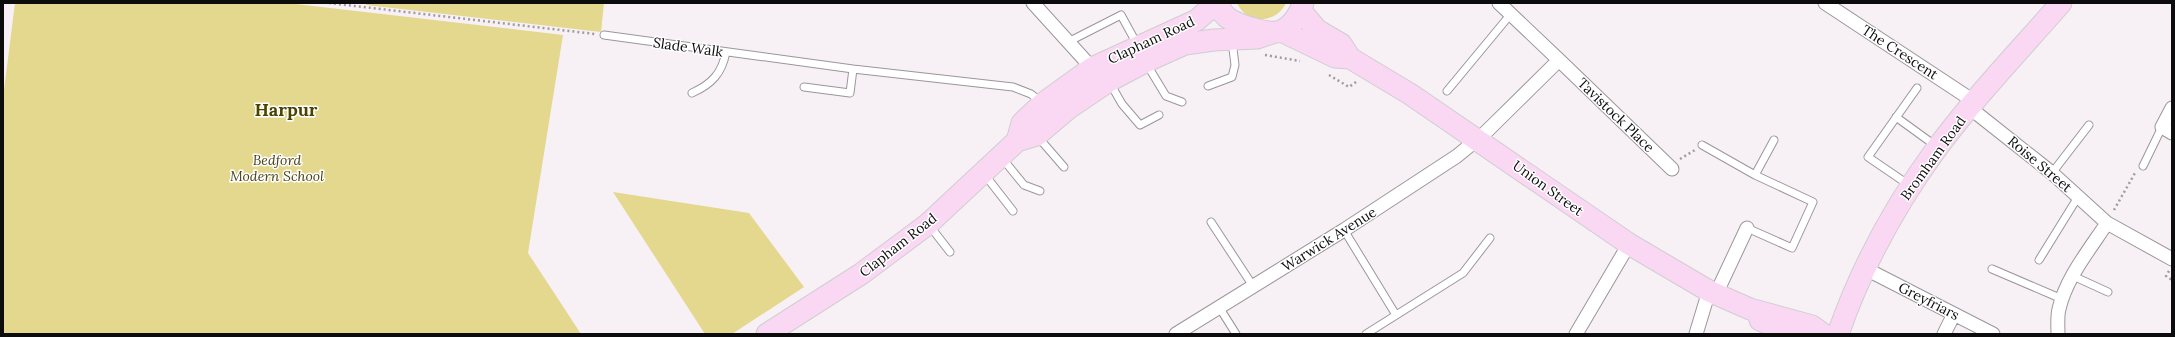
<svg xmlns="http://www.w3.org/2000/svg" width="2175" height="337" viewBox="0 0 2175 337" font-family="Lora,serif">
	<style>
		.green { fill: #e3d88d }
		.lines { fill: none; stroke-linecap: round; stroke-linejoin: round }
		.service-casing { stroke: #9b969a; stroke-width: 9 }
		.minor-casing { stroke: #9b969a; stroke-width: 15 }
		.primary-casing { stroke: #cfcecf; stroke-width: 23 }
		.path { stroke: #9f9b9f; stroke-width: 2.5; stroke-dasharray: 2 3; stroke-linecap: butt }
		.service { stroke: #fff; stroke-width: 7 }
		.minor { stroke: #fff; stroke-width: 13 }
		.primary { stroke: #fad7f2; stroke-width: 21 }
		.labels { text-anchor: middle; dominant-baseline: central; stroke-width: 3; stroke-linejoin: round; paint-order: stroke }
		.street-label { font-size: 14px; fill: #0d0c0d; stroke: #fff }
		.park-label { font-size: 14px; font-style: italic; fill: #4a4317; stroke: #fff }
		.district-label { font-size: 18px; font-weight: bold; fill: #4b4200; stroke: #fff }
	</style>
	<rect width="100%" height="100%" fill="#f7f1f6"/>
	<path class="green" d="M15 3H287L563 35 528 253 581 334H3V98Z
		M365 3H604L601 32 366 5Z
		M1237 3H1286C1276 24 1247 25 1237 3Z
		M613 192 749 213 804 287 732 334H705Z"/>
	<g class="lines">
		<g class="service-casing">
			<path id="service" d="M604 35 853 69 1013 87 1031 94 1041 102
				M1068 42 1121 15 1138 46
				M1146 63 1166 96 1182 102
				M1110 83 1122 104 1140 125 1159 115
				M1208 86 1232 77 1235 65 1232 41
				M804 87 850 93 853 69
				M1447 91 1510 15
				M692 93C712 84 722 73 726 52
				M1896 117 1936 146
				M1038 137 1064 167
				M1702 145 1755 175 1813 202 1792 248 1747 228
				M1002 158 1024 185 1040 191
				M2143 166 2162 127
				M2052 173 2089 125
				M985 175 1013 211
				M1755 175 1774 140
				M1909 185 1868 157 1917 88
				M1211 222 1253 286
				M929 225 950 252
				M1344 230 1396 315
				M2039 260 2078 197
				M1992 269 2062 299
				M2073 276 2108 292
				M1219 307 1236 334
				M1366 334 1463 273 1490 238"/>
		</g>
		<g class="minor-casing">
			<path id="minor" d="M1033 3 1092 68
				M1825 3 1975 102
				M1559 60 1672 169
				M1970 108 2052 173 2107 223
				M2172 108 2162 127 2172 133
				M1866 269 1993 334
				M1716 294 1747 228
				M1176 334 1344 230 1457 156 1485 133 1559 60 1499 3
				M1576 334 1629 244
				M1696 334 1709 291
				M1944 334 1954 314
				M2058 334C2058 326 2057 317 2059 309 2066 278 2090 249 2107 223L2172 259"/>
		</g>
		<g class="primary-casing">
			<path id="primary" d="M1218 3C1220 10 1224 16 1231 20 1240 25 1271 36 1281 31 1292 26 1300 14 1303 3
				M1301 11 1317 30 1341 44 1350 58 1410 94 1629 244 1709 291 1750 309 1812 326 1823 334
				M1281 31 1335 57 1350 58
				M1017 141 1022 123 1042 104 1092 68 1197 20 1216 3
				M1760 320 1789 334
				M767 334 861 274 928 224 1017 141 1037 135 1069 108 1109 81 1145 62 1185 44 1214 40 1257 38 1275 32
				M1838 334C1861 268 1896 204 1937 148 1975 97 2019 51 2061 3"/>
		</g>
		<path class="path" d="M329 3 595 34
			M1265 55 1300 61
			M1329 75 1349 87 1356 82
			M1680 159 1695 150
			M2114 210 2135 173
			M2169 271 2166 276 2172 280"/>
		<use href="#service" class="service"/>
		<use href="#minor" class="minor"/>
		<use href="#primary" class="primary"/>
	</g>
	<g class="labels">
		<g class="street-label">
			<text transform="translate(1151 40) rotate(-25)">Clapham Road</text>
			<text transform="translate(688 47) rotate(8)">Slade Walk</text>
			<text transform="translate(1900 52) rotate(33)">The Crescent</text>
			<text transform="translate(1616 115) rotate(44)">Tavistock Place</text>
			<text transform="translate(1933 158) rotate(-54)">Bromham Road</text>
			<text transform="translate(2040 164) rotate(40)">Roise Street</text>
			<text transform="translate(1548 188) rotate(36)">Union Street</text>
			<text transform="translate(1329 239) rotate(-32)">Warwick Avenue</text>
			<text transform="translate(898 245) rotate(-38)">Clapham Road</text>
			<text transform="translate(1929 301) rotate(27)">Greyfriars</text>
		</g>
		<g class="park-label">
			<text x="277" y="160">Bedford<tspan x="277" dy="16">Modern School</tspan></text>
		</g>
		<g class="district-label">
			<text x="286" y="109">Harpur</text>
		</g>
	</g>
	<rect width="2175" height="337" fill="none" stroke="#0d0c0d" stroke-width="8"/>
</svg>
